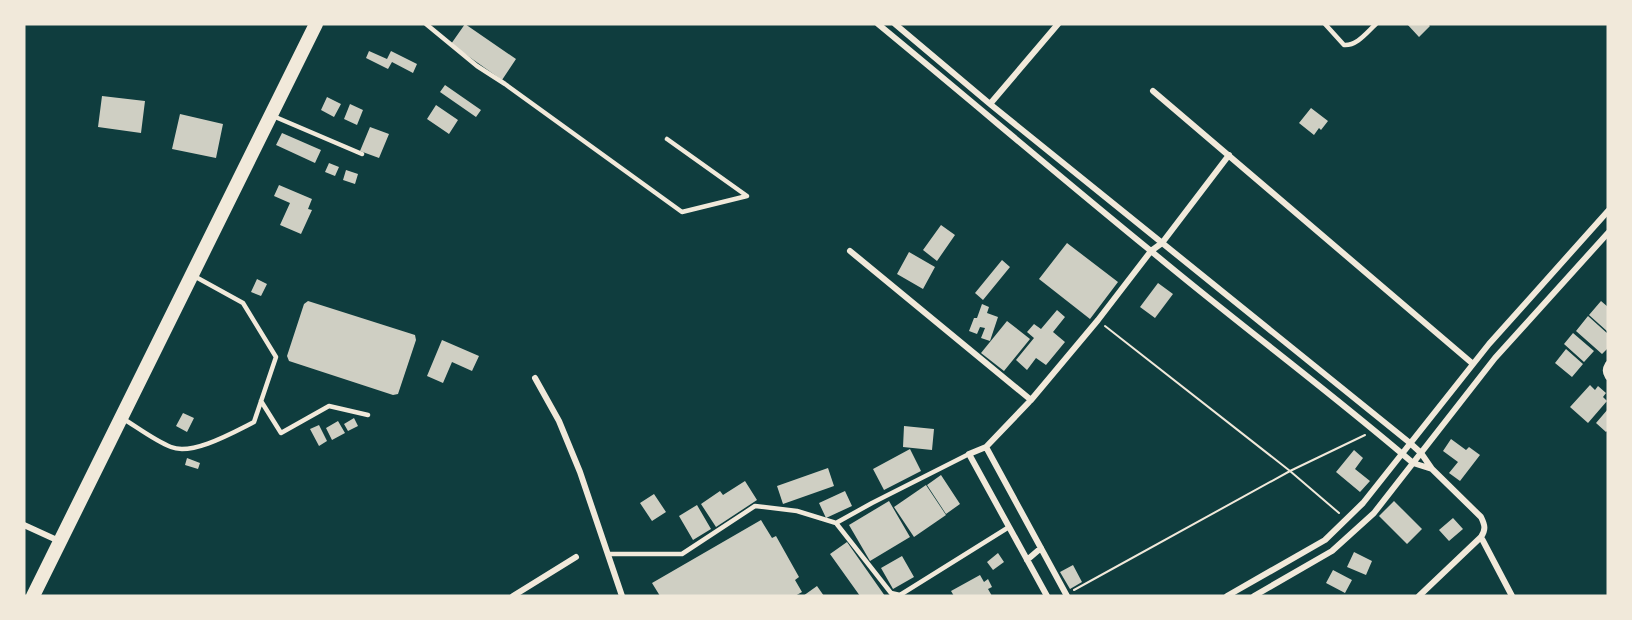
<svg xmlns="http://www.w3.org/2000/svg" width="1632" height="620" viewBox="0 0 1632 620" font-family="'Space Grotesk',sans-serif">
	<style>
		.building { fill: #cfcfc3 }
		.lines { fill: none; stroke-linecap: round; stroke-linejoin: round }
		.path { stroke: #f1e9da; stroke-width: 2 }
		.service { stroke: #f1e9da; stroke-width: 4.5 }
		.minor { stroke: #f1e9da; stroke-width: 6 }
		.primary { stroke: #f1e9da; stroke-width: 14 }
	</style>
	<rect width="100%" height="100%" fill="#0f3d3e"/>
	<path class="building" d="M465 24 516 59 502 80 451 44Z
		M1407 24H1428L1430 26 1419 37Z
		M369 51 387 59 391 51 417 64 413 73 392 62 388 69 366 58Z
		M445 85 481 110 476 117 440 92Z
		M102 96 145 101 141 133 98 127Z
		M327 97 341 104 334 117 321 110Z
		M350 104 363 110 357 125 344 119Z
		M436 105 458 120 449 134 427 119Z
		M1311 108 1328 121 1321 130 1319 128 1314 135 1299 123Z
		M180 114 223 124 216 158 172 149Z
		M370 127 389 134 379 158 360 151Z
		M282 133 321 150 315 163 276 145Z
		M329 163 339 167 335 176 325 172Z
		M346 170 358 174 355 184 343 180Z
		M279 185 312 199 308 209 312 210 301 234 280 225 290 203 274 196Z
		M941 225 955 235 937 261 923 250Z
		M1067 243 1118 282 1090 319 1039 279Z
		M909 252 935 267 923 289 897 274Z
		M1002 260 1010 267 983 300 975 293Z
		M257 279 267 284 261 296 251 292Z
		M1158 283 1173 294 1155 318 1140 307Z
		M308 301 415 335 416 340 398 394 393 395 289 361 287 356 304 304Z
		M1601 301 1608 307V332L1589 315Z
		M982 304 989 307 987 313 998 317 990 341 981 338 985 328 980 327 977 334 969 331 974 318H977Z
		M1057 310 1065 317 1053 332 1065 342 1046 365 1036 358 1027 370 1016 360 1034 338 1027 332 1034 324 1041 329Z
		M1588 316 1608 334V348L1602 354 1576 331Z
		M1007 321 1030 339 1004 371 981 353Z
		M1573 333 1594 351 1584 362 1564 344Z
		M442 340 479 356 472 371 452 362 443 383 427 376Z
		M1566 349 1583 364 1572 377 1555 363Z
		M1590 385 1595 390 1598 386 1606 393 1603 397 1607 401 1588 423 1570 407Z
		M1608 409V430L1606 432 1596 423Z
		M183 413 194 418 187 432 176 426Z
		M354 418 358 426 348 431 344 424Z
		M338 421 345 433 332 440 326 428Z
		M319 425 327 441 319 446 310 429Z
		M904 426 934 429 932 450 903 447Z
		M1451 439 1466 450 1469 447 1480 455 1460 481 1449 473 1458 462 1443 451Z
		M910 449 921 471 884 490 873 469Z
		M1354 450 1363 458 1355 469 1370 481 1360 492 1336 472Z
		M187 458 200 463 198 469 185 465Z
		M828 468 834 486 783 504 777 486Z
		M941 475 960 504 946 514 927 485Z
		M745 481 757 500 716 527 701 504 720 491 723 495Z
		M926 485 946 515 914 537 894 507Z
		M845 491 852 506 826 518 819 503Z
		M654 494 666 512 652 521 640 503Z
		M889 501 910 537 870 561 849 525Z
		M1394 501 1422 529 1407 544 1379 516Z
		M697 505 711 529 693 540 679 516Z
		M1453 518 1463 529 1449 541 1439 530Z
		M761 520 772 538 776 536 799 577 795 580 802 592 795 596H660L652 583Z
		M847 542 885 596H860L830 554Z
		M1354 552 1372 561 1366 575 1347 567Z
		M998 553 1004 562 993 570 987 562Z
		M902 556 914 577 893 589 881 568Z
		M1073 565 1082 582 1070 589 1060 572Z
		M1333 570 1352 580 1345 593 1326 583Z
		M980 575 984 582 988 579 992 587 988 589 992 596H954L951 591Z
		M817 586 824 596H803Z"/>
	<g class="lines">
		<path class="path" d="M1105 326 1290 471 1339 513
			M1074 590 1290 471 1365 435"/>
		<path class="service" d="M426 24 477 66 505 84 682 212 747 196 667 139
			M1325 24 1344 45C1357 46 1367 32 1376 24
			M273 116 362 154
			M261 401 281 433 329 406 368 415
			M122 418C137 427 155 441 171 447 192 456 234 432 254 422L276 357 243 303 194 276
			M836 523 891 593 900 595 1009 527
			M609 554H682L755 506 797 511 836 523 872 503 969 454"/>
		<path class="minor" d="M878 24C969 99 1059 176 1151 251 1237 323 1328 390 1413 463L1432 469
			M895 24 990 104 1410 443 1421 453 1432 469 1481 517C1485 525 1486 530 1481 537L1419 596
			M1153 91 1473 364
			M990 104 1058 24
			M850 251 1031 400
			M1608 364C1605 369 1605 372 1608 377
			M535 378 559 421 580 472 622 596
			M986 447 1067 596
			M24 525 59 541
			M1481 537 1512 596
			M1027 560 1041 548
			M513 596 576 557
			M1047 596 969 454 986 447 1031 400 1098 320 1151 251 1162 243 1229 155
			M1227 596 1325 540 1363 503 1489 344 1608 211
			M1254 596 1332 551 1374 513 1495 358 1608 233"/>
		<path class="primary" d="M33 596 316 24"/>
	</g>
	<rect width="1632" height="620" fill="none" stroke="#f1e9da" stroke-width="51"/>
</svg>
